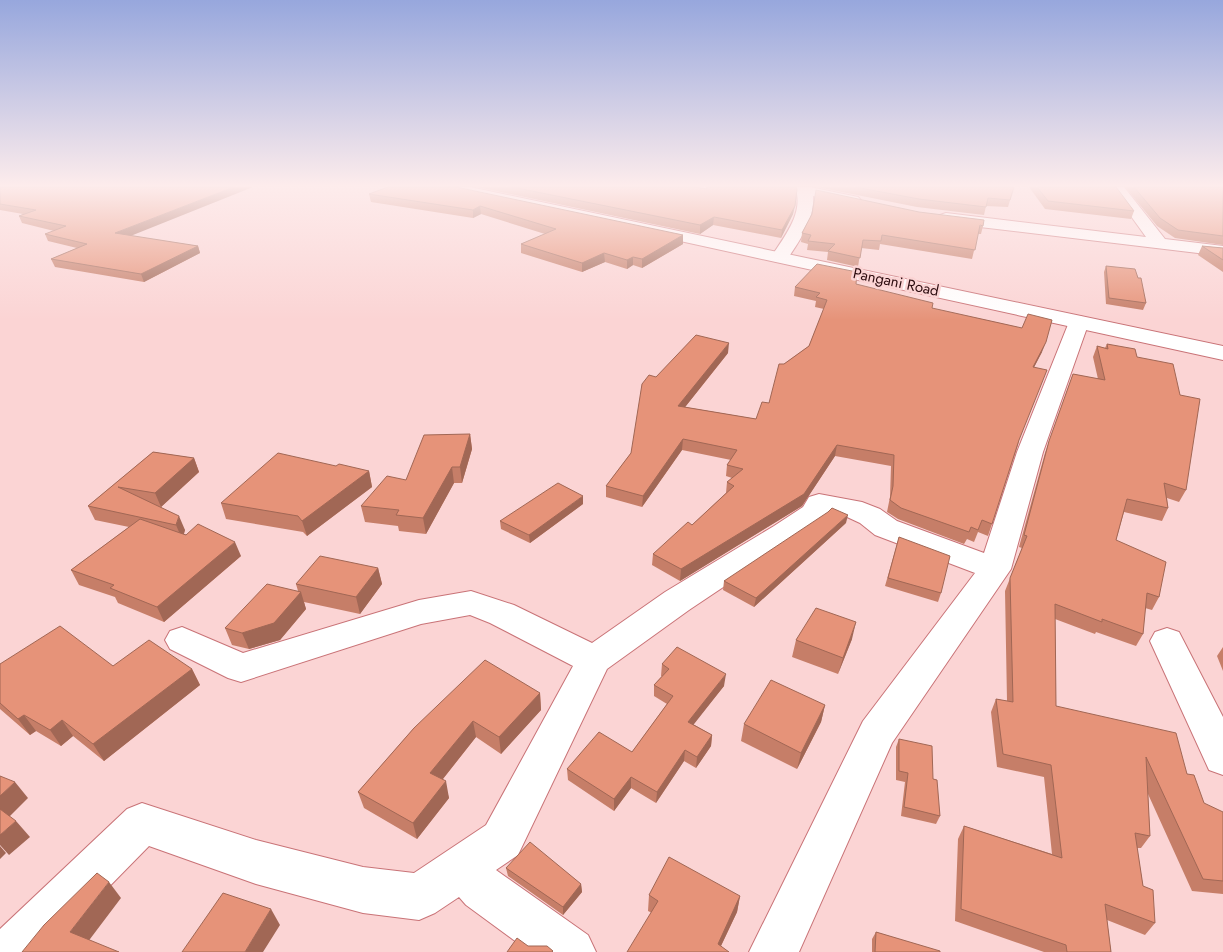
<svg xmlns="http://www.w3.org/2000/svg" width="1223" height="952" viewBox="0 0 1223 952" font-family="Jost,sans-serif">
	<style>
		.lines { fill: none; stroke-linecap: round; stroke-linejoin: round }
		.minor-casing { stroke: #c97377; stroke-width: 2 }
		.secondary-casing { stroke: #c97377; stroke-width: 2 }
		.minor { fill: #fff; fill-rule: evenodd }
		.secondary { fill: #fff; fill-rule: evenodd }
		.wall { fill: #c67e68 }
		.shaded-wall { fill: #a16755 }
		.building { fill: #e69379; stroke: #a16755 }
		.labels { text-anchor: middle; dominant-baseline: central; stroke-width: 5; stroke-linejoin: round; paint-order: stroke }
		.far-street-label { font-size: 15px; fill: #2b0b0e; stroke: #fbd4d4 }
	</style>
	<rect width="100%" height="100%" fill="#fbd4d4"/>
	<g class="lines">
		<g class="minor-casing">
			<path id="minor" d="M795 187H810L858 197 861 200 858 203 853 205 813 196C815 219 799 242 786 261L780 262 774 261 771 257C784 237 805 212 795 187Z
				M1110 187H1124L1165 239 1223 246V256L946 223 940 221 938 218 940 215 946 213 1146 237Z
				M1079 316 1086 318 1089 322 1043 452 1011 569 892 743 799 952H749L863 721 975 573 875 535 860 523 845 516 829 514 825 519 689 610 607 669 518 855 496 870 588 935 596 952H530L466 905 459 897 435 913 419 920 363 913 256 884 149 846 45 952H0V929L127 809 142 803 256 840 363 867 414 873 486 825 573 666 490 623 470 615 421 624 241 682 228 678 170 649 165 640 170 631 182 627 243 653 419 600 471 591 514 605 592 643 665 592 774 526 803 507 809 497 819 494 862 502 880 509 897 521 984 553 1017 452 1069 322 1072 318Z
				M1167 628 1179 632 1223 717V775L1209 770 1150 641 1155 632Z"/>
		</g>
		<g class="secondary-casing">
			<path id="secondary" d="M445 187H470L1223 346V360L452 191 447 190Z"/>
		</g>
		<use href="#minor" class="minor"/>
		<use href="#secondary" class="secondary"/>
	</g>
	<path class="wall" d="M0 187 131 236 198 246 200 253 144 282 55 267 51 259 77 248 48 241 45 234 54 231 22 223 19 216 23 214 0 210Z
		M388 187 683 235V244L642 268 633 265 627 269 605 262 582 272 521 253V244L545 234 481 214 473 218 371 202 369 194Z
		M477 187H695L706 189V187H796L793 214 781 238 713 225 700 234Z
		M817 187H1014L1008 207 986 206 984 215 917 207Z
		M1029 187H1116L1134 211 1131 219 1045 209Z
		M1125 187H1223V245L1175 238 1157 226Z
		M812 214 983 226 981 234H978L972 259 880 244 879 250 861 248 858 267 827 260 828 252 807 250 808 244 801 242 802 233Z
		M1202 246 1223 248V272L1198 255Z
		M1106 266 1146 303 1143 310 1106 304 1104 272Z
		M856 284 932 308 1042 352 1034 367 1018 445 988 536 978 532 974 542 967 539 964 544 898 519 887 512 890 497 891 466 835 456 802 506 680 581 652 565 653 554 692 525 726 493 727 482 732 478 726 476 727 465 731 460 682 450 642 507 606 497V486L631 453 656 377 728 353 685 407 756 419 769 403 784 364 809 346 824 309 815 307 816 301 794 296 795 287Z
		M1107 344 1137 357 1186 490 1179 502 1167 498 1168 508 1162 521 1124 512 1116 540 1159 597 1152 610 1145 608 1143 634 1136 646 1096 632 1095 634 1055 619 1056 706 1187 774 1223 881V894L1192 891 1148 794 1150 836 1141 848H1137L1143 886 1155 923 1145 935 1107 920 1111 952H1044L955 921 958 839 964 826 1052 854 1044 777 997 767 991 712 996 699 1007 701 1005 591 1022 548 1019 547 1045 453 1073 374 1098 379 1093 357 1097 346 1105 348Z
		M470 434 472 449 462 483H454L426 534 399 531 398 526 365 522 361 506 406 480Z
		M153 452 194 458 199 472 161 507 185 530 184 534 241 556 164 622 118 603 115 597 79 585 71 570 129 527 95 520 88 506Z
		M336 466 369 471 372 487 307 536 303 532 226 519 221 503Z
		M583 504 530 543 501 529 500 521Z
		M846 523 754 607 723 590 724 581Z
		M899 537 941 593 938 602 885 586Z
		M378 568 382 584 360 614 304 602 306 609 280 640 249 649 232 645 225 628 298 591 296 584Z
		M852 639 838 674 792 657 796 640Z
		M1223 647V671L1217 656Z
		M0 664 113 666 192 669 200 685 104 761 73 736 61 746 36 731 30 735 0 709Z
		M662 664 724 686 693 724 712 735 711 746 696 768 684 761 656 803 631 788 614 811 568 780 567 769 632 752 667 704 654 696V685L662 676H661Z
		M540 693 541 710 501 754 476 737 443 779 449 798 417 839 364 808 358 792 414 728Z
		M825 705 821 722 797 769 741 741 744 724Z
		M899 739 933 779 940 816 936 824 901 816 905 782 896 780V747Z
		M506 868 581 884 582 892 563 915 508 876Z
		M649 895 740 896 737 912 721 946 648 911Z
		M876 932 940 952H872V939Z"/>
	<path class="shaded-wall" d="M234 187H253L118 241 115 233Z
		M480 206 481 214 473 218V210Z
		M795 206 793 214 781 238 782 230Z
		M714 217 713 225 700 234V225Z
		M683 235V244L642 268V259Z
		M198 246 200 253 144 282 141 274Z
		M604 253 605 262 582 272V263Z
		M633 257V265L627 269V260Z
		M1046 342 1042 352 1029 377 1033 367Z
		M729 343 728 353 678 416V406Z
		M470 434 472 449 462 483 460 467Z
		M683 439 682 450 642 507 643 496Z
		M837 445 835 456 802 506 680 581 681 569Z
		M194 458 199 472 161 507 155 493Z
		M452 467 454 483 426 534 423 518Z
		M369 471 372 487 307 536 302 521Z
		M583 496V504L530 543 529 535Z
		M848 515 846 523 754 607 756 598Z
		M179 516 185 530 182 539 176 525Z
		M235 542 241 556 164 622 157 607Z
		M378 568 382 584 360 614 356 597Z
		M301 592 306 609 280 640 249 649 242 633Z
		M856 622 852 639 838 674 843 658Z
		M192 669 200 685 104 761 93 744Z
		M726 674 724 686 687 733 688 722Z
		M540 693 541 710 501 754 499 737Z
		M825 705 821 722 797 769 801 753Z
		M24 715 36 731 30 735 18 719Z
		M62 720 73 736 61 746 50 730Z
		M473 721 476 737 434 790 430 773Z
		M712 735 711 746 696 768 697 757Z
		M685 750 684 761 656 803 657 792Z
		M631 777V788L614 811V799Z
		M446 781 449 798 417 839 413 823Z
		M15 782 28 798 6 820 0 813V796Z
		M16 821 30 837 9 855 0 845V835Z
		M0 846 6 853 0 859Z
		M109 882 121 898 84 947 70 932Z
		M581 884 582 892 563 915V907Z
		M740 896 737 912 718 952V944Z
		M271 909 280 925 263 952H245Z"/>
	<path class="building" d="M0 187H234L115 233 198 246 141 274 51 259 87 244 45 234 66 226 19 216 36 210 0 204Z
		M388 187H456L683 235 642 259 633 257 627 260 604 253 582 263 521 244 556 229 480 206 473 210 369 194Z
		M512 187H695L707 189V187H796L797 189 795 206 782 230 714 217 700 225Z
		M855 187H1014L1010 200 988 198 986 207 919 199Z
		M1037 187H1116L1134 211 1048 201Z
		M1134 187H1223V236L1178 230 1160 218Z
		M816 190 919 212 984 220 983 226 980 225 975 250 882 235 881 241 863 240 860 258 828 251 835 244 808 241 811 235 802 233 812 214Z
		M1202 246 1223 248V260Z
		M817 264 857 272 856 284 933 303 932 308 1022 328 1028 314 1052 320 1046 342 1033 367 1047 370 1019 440 992 524 982 520 978 530 971 527 969 532 901 508 890 500 893 486 894 455 837 445 804 494 681 569 653 554 688 522 692 525 734 486 727 482 743 469 727 465 737 450 683 439 643 496 606 486 631 453 642 384 649 375 656 377 696 335 729 343 678 406 756 419 762 402 769 403 779 364H784L809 346 827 300 816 297 820 293 795 287Z
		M1106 266 1135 269 1138 278H1141L1146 303 1109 298Z
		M1107 344 1135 349 1137 357 1173 364 1180 395 1200 399 1186 490 1164 483 1168 508 1127 499 1116 540 1166 562 1159 597 1147 593 1143 634 1102 619V622L1055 604 1056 706 1176 733 1187 774 1194 775 1204 803 1223 812V881L1203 879 1146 757 1150 836 1135 833 1143 886 1153 890 1155 923 1105 904 1111 952H1067L1066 945 961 909 964 826 1062 858 1051 765 1003 754 996 699 1013 702 1010 578 1027 536 1024 535 1049 441 1073 374 1105 380 1097 346 1108 349Z
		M470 434 460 467H452L423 518 396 515 399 510 361 506 387 476 406 480 424 435Z
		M153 452 194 458 155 493 118 487 179 516 176 525 88 506Z
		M278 453 336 466 339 464 369 471 302 521 298 516 221 503Z
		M558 483 583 496 529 535 500 521Z
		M832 508 848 515 756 598 724 581 828 512Z
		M140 519 186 535 198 524 235 542 157 607 110 588 114 585 71 570Z
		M899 537 950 556 941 593 888 578Z
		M320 556 378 568 356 597 296 584Z
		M267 584 301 592 274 623 242 633 225 628Z
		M816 608 856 622 843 658 796 640Z
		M60 626 113 666 149 640 192 669 93 744 62 720 50 730 24 715 18 719 0 703V664Z
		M677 647 726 674 688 722 712 735 697 757 685 750 657 792 631 777 614 799 567 769 599 732 632 752 673 696 654 685 669 669 662 664Z
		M485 660 540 693 499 737 473 721 430 773 446 781 413 823 358 792 414 728Z
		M771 680 825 705 801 753 744 724Z
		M899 739 932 746 933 779 937 780 940 816 904 807 908 773 899 771Z
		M0 776 15 782 0 796Z
		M0 809 16 821 0 835Z
		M530 842 581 884 563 907 506 868Z
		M669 857 740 896 718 944 729 952H627L658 901 649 895Z
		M97 873 109 882 70 932 119 952H22L44 925Z
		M223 893 271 909 245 952H182Z
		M876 932 940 951V952H875Z
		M517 938 528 946H547L553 951 552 952H507Z"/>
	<linearGradient id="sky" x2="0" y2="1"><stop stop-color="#97a7dd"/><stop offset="0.58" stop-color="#fdecec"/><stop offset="1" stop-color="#fdecec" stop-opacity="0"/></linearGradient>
	<rect width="1223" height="320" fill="url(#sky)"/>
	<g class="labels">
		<g class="far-street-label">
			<text transform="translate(896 282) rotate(12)">Pangani Road</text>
		</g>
	</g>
</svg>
